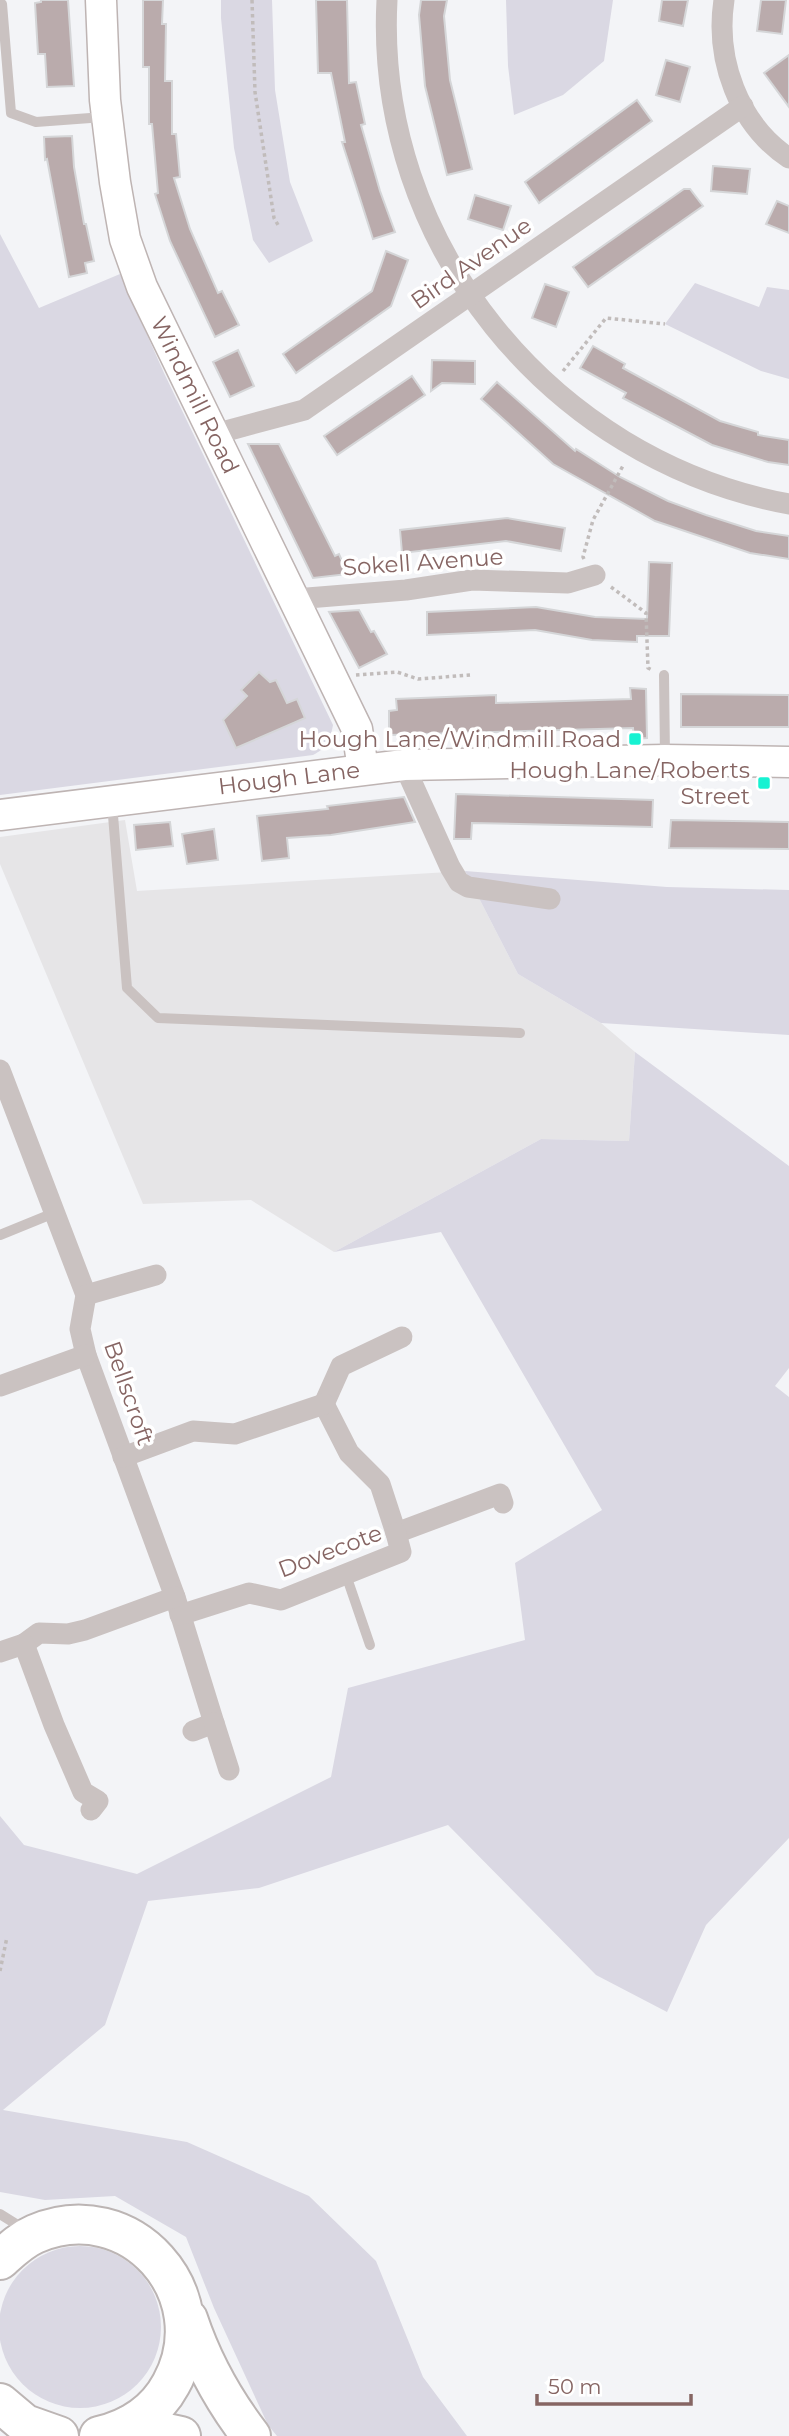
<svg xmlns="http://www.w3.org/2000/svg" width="789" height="2436" viewBox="0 0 789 2436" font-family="Montserrat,sans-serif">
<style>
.built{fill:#e6e5e7}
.green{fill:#dad8e3}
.building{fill:#baabac;stroke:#d5d6d8;stroke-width:2}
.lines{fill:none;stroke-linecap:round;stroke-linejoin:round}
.secondary-casing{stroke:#beb4b3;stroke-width:33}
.highway-casing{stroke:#bcb5b4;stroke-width:42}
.path{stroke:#c1bcbb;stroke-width:3.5;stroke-dasharray:3.5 3.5;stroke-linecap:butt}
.lane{stroke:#cac2c1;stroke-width:10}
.street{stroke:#cac2c1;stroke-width:21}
.secondary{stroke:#fff;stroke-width:30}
.highway{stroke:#fff;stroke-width:38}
.poi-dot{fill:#17f2d2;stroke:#fff;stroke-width:2.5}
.labels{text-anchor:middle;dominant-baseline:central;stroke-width:7;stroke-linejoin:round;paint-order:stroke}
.street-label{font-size:23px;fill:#866563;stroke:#fff}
.poi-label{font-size:23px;fill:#866563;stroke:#fff;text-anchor:end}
</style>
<rect width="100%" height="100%" fill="#f3f4f7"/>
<!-- built -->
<polygon class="built" points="125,820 137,891 465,871 518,974 601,1023 635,1052 629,1141 541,1139 334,1252 251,1200 143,1204 0,864 0,837"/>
<!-- green -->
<g class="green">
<polygon points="221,0 272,0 275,90 290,182 313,241 269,263 253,240 234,148 221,18"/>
<polygon points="506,0 613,0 604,61 563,95 514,115 508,66"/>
<path d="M0,234L39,308L120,274L164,373L333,725C330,741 327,748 313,755L0,795Z"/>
<polygon points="695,283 759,307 767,287 789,290 789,379 761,371 665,324"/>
<polygon points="465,871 667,887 789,890 789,1035 601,1023 518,974"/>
<polygon points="635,1052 789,1166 789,1368 775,1386 789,1397 789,1838 706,1925 667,2012 596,1975 448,1825 259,1888 148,1901 105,2025 3,2110 187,2142 309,2196 376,2261 423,2377 467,2436 277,2436 268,2425 214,2308 186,2237 115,2196 45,2200 0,2192 0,1816 24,1845 137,1874 331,1777 348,1688 525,1640 515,1563 602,1510 441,1232 334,1252 541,1139 629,1141"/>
<circle cx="80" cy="2327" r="81"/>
</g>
<!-- building -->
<g class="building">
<polygon points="41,0 68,0 74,86 47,87 45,54 38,54 35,3 41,2"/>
<polygon points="143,0 163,0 162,24 166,24 165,81 172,81 172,134 176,134 180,177 174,178 190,229 218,293 222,291 239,325 215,337 170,241 155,194 158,193 152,124 149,124 149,67 143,67"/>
<polygon points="316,0 347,0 349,83 356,82 365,124 361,125 380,191 395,232 373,239 342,142 345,142 331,73 318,73"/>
<polygon points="421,0 447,0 444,16 450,80 472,169 447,175 425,86 419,15"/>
<polygon points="662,0 688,0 683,26 659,21"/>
<polygon points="761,0 786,0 782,34 757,31"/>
<polygon points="789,55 789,107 764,73"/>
<polygon points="666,60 690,67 680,102 656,95"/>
<polygon points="637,100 652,121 539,203 525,182"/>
<polygon points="72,136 74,167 84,224 86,224 94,261 85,263 87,273 69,277 47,159 45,160 44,137"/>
<polygon points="713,166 750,169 747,194 711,191"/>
<polygon points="684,189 690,189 703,206 588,287 573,267"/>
<polygon points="475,195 511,206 503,230 468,219"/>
<polygon points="777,201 789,206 789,233 766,224"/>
<polygon points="386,251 408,260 391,306 296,373 283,354 372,291"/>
<polygon points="545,284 569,292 556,327 532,318"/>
<polygon points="593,346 625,364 623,368 720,421 758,432 758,435 789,440 789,465 768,462 712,445 623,398 626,393 580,368"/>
<polygon points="238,350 254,386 230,397 213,362"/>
<polygon points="432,360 475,361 475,384 442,383 431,391"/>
<polygon points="412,376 425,395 337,455 324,436"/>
<polygon points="497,382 575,451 576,449 620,477 668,501 706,515 756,531 789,536 789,559 750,553 655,521 553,464 481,399"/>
<polygon points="248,444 279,444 335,556 339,554 348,574 313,578"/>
<polygon points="507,518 565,528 561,551 506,541 402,553 400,530"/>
<polygon points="649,562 672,563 669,636 637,636 637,642 592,640 535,630 427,635 427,612 536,607 595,617 647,619"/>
<polygon points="359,610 371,632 374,631 387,654 359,668 329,612"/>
<polygon points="259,672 270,682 276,680 287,703 297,699 305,718 236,748 223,720 247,696 241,690"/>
<polygon points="630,688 646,689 647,738 634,739 633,728 389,735 389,711 397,710 396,699 496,695 496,703 631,699"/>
<polygon points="681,694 789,695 789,727 681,727"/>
<polygon points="456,794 653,800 652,827 472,823 471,839 454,839"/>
<polygon points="404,797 415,822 331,835 287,838 289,858 262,861 257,816 328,809 327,806"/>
<polygon points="671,820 789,822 789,849 669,848"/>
<polygon points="170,822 173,846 136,850 134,825"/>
<polygon points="214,829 218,860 187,864 182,834"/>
</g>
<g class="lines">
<!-- secondary casing -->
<g class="secondary-casing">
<g id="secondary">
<polyline points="101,0 105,100 115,182 125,239 142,287 357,729 363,769"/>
<polyline points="0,815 404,765 665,760 789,762"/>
</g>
</g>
<!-- highway casing -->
<g class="highway-casing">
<g id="highway">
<path d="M0,2260C11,2250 21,2240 35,2234C130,2193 220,2294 171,2384C156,2412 129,2429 99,2436"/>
<path d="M188,2319C202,2361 224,2401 251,2436"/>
<polyline points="0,2403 25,2424 59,2436"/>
<polyline points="130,2425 181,2436"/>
</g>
</g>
<!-- path -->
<g class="path">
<polyline points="252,0 255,92 274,218 278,225"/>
<polyline points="563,371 606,318 665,324"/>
<polyline points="584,559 583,557 593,520 624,464"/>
<polyline points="611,587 646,613 648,668 652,670"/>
<polyline points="356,675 397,672 418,679 470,675"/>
<polyline points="0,1971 7,1937"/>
</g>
<!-- lane -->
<g class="lane">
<polyline points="2,4 11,113 36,122 104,117"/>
<polyline points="664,675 665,757"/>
<polyline points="112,803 127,988 158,1018 520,1033"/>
<polyline points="0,1235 54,1213"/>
<polyline points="346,1575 370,1645"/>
<polyline points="0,2214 24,2229"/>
</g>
<!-- street -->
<g class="street">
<path d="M387,0C374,243 551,460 789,504"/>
<path d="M724,0C715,59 738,124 789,158"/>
<polyline points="215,434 304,410 743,106"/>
<polyline points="295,599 406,590 472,580 568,583 595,575"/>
<polyline points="404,765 450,867 459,882 468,887 550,899"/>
<polyline points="0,1070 86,1295 80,1329 86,1355 175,1597 214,1723 193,1731"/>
<polyline points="86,1295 156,1275"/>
<polyline points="0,1386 86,1355"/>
<polyline points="324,1404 349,1453 380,1484 396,1533 500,1494 503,1503"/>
<polyline points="324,1404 341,1366 402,1337"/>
<polyline points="123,1457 193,1431 235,1434 324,1404"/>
<polyline points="180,1615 249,1593 281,1600 401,1552 396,1533"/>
<polyline points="24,1644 39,1633 68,1634 85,1630 175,1597"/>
<polyline points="0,1652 24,1644 54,1725 83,1792 98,1801 91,1810"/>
<polyline points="214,1723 229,1770"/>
</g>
<!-- secondary -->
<use href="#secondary" class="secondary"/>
<!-- highway -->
<use href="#highway" class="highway"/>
</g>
<!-- markers -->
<g class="poi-dot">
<rect x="628" y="732" width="14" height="14" rx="3.5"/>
<rect x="757" y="776" width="14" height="14" rx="3.5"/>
</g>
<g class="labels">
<!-- street labels -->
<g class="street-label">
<text transform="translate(471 263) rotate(-35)">Bird Avenue</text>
<text transform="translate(195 395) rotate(64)">Windmill Road</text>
<text transform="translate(423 562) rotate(-4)">Sokell Avenue</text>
<text transform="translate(289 778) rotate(-7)">Hough Lane</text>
<text transform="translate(129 1393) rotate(71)">Bellscroft</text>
<text transform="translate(330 1551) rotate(-21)">Dovecote</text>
</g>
<!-- poi labels -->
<g class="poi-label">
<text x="621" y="739">Hough Lane/Windmill Road</text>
<text x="750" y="770">Hough Lane/Roberts<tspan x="750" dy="26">Street</tspan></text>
</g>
</g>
<!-- scale -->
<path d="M537 2394v10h154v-10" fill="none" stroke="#866563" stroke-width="3.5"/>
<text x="548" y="2394" font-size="21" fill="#866563" stroke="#ffffff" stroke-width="5" paint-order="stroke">50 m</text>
</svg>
